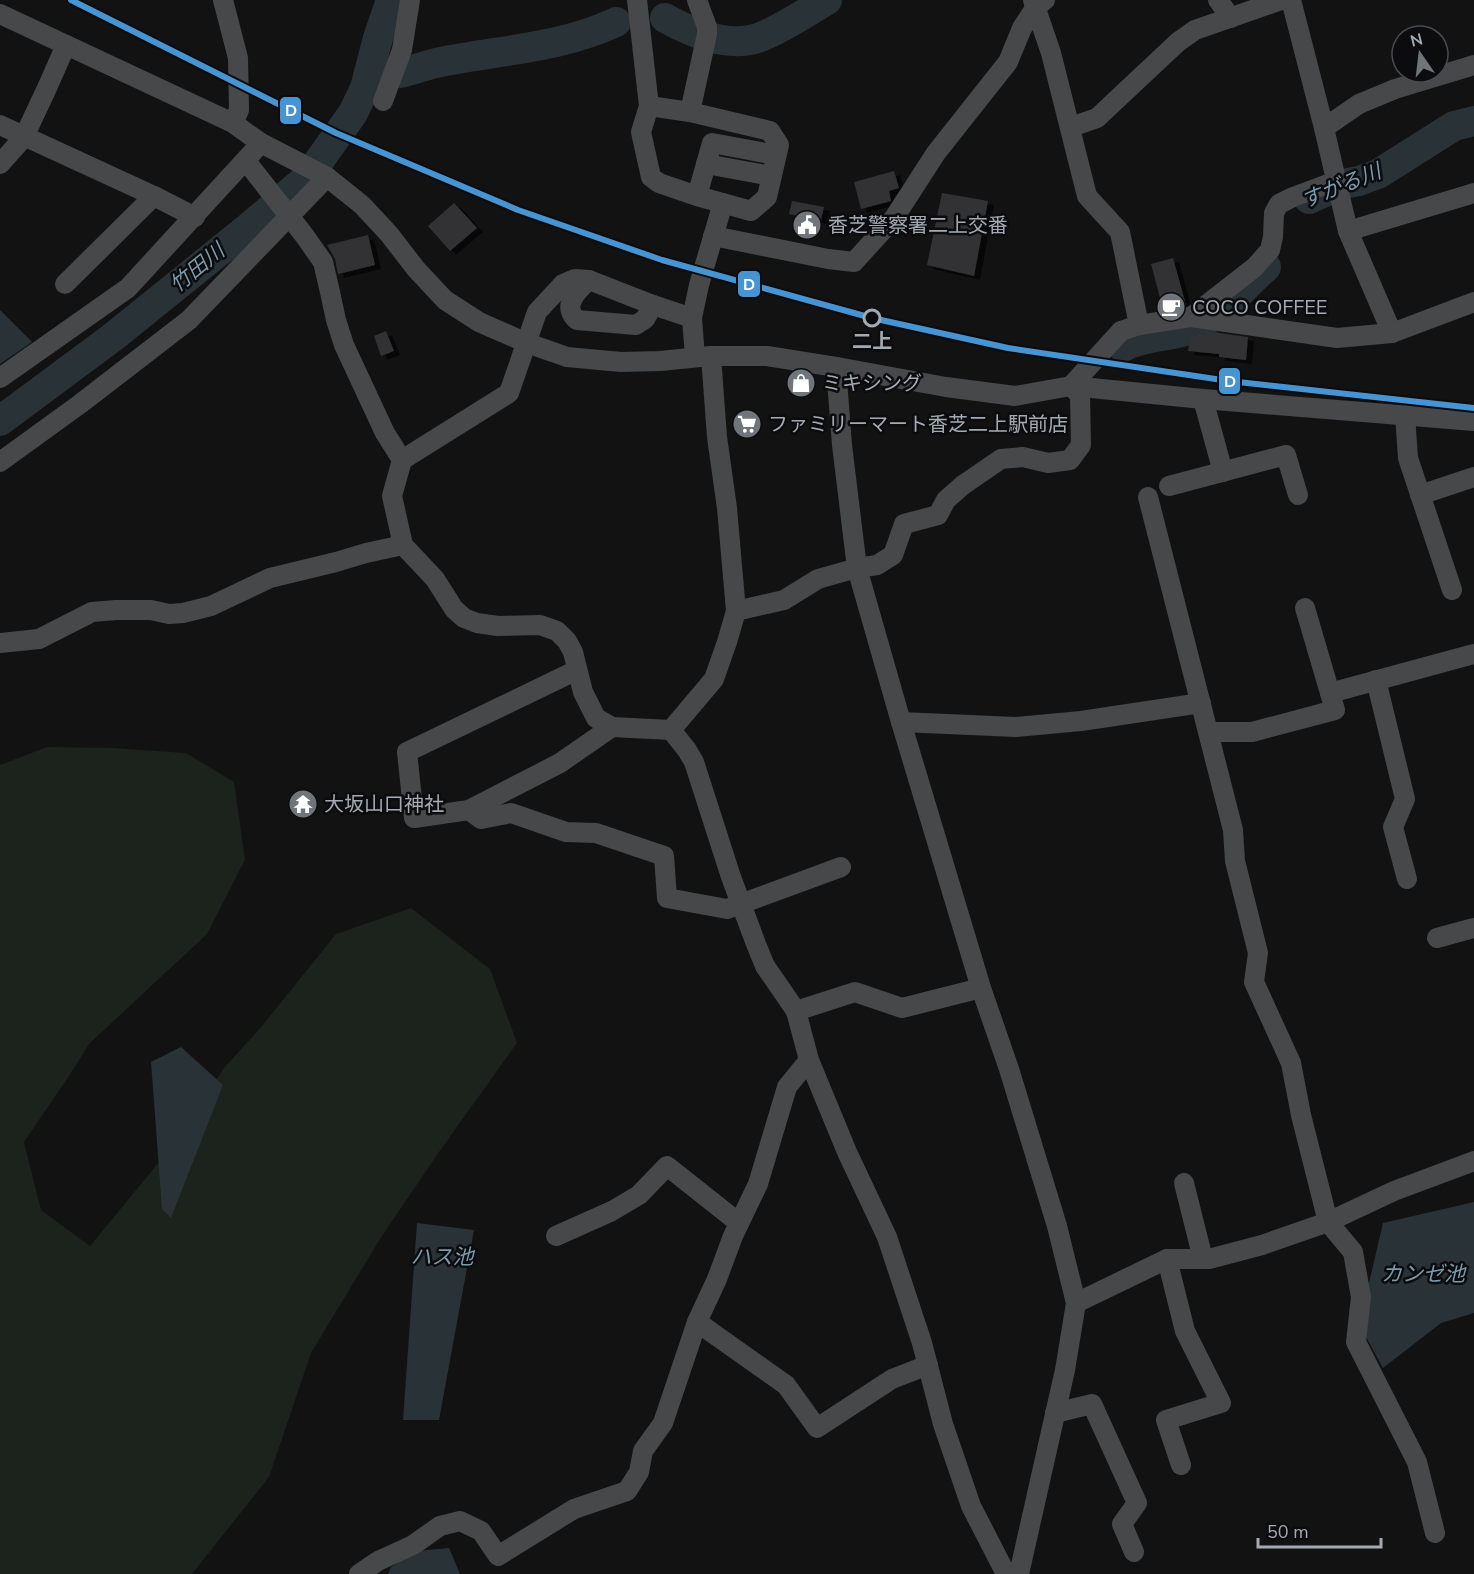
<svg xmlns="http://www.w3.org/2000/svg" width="1474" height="1574" viewBox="0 0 1474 1574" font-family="'Nunito Sans','Noto Sans JP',sans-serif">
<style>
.green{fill:#1c221c}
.water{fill:#293237}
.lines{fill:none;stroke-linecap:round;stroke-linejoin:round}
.river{stroke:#293237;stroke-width:30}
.building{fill:#323235;filter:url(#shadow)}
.minor{stroke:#46484a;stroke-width:20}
.rail-1-casing{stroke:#0c0c0e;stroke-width:10}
.rail-1{stroke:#4694d1;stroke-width:6}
.stop-dot{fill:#0c0c0e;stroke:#a3aab3;stroke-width:3}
.labels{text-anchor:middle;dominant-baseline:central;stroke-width:5;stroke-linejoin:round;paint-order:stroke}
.poi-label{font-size:20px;fill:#a3aab3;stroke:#0c0c0e;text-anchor:start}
.stop-label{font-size:20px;font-weight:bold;fill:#a3aab3;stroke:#0c0c0e}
.water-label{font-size:21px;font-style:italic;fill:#7a9bae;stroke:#0c0c0e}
.line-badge{stroke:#0c0c0e;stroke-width:2}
.badge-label{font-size:16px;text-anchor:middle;font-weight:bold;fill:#fff}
</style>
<defs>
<filter id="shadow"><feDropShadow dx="6" dy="4" stdDeviation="0" flood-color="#0009"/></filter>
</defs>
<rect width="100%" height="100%" fill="#121212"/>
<!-- green -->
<polygon class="green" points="47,747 112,748 186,753 234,782 245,860 207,934 89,1044 71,1073 24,1142 41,1210 90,1246 165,1155 224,1068 262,1026 336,934 411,908 490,969 517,1043 439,1152 380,1239 311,1353 269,1477 192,1574 0,1574 0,765"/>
<!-- water -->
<g class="water">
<polygon points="0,310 32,342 0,364"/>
<polygon points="181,1047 223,1085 171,1218 162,1209 151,1062"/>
<polygon points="1474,1202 1474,1313 1441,1323 1383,1368 1365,1335 1369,1283 1383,1223"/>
<polygon points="417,1223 474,1230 439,1420 403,1420"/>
<polygon points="449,1548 460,1574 388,1574 391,1567 416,1551"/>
</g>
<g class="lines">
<!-- river -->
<g class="river">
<path d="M665,18C692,33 727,48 758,38C782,29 805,13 827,0"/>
<path d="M401,73C413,70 424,66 436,63C497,50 559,49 616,22"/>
<polyline points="1309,199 1343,184 1359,181 1378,174 1454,126 1474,121"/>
<path d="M1123,347C1147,334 1176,338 1199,325C1220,314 1247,284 1266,267"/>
<polyline points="0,421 113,337 248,228 307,178 353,113 365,88 378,38 391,0"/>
</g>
</g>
<!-- building -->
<g class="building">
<polygon points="894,171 899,188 889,191 891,201 861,209 854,182"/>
<polygon points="942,193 988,201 974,276 927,265"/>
<polygon points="792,201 824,207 821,220 789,214"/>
<polygon points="454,203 477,228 450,251 428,226"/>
<polygon points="368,235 375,265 338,274 335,259 327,245"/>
<polygon points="1173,258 1186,305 1163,309 1151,264"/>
<polygon points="386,331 394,351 381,356 374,336"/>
<polygon points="1206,331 1248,337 1246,360 1219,357 1219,354 1188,351 1190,336 1197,337 1197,334 1206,335"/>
</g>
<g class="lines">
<!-- minor -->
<g class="minor">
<polyline points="223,0 238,58 239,110 233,123"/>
<polyline points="637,0 649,106 641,132 651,177 659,183 697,196 751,211 767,197 779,145 770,131 690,112 649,106"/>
<polyline points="1033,0 1051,53 1087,196 1120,232 1139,325"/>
<polyline points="1218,0 1231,18"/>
<polyline points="1291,0 1324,128 1348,231 1392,333"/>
<polyline points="0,14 233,123 261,143 327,177 362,205 389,234 416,269 445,300 479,322 527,343 567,357 621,362 660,361 711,356 767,356 836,367 946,387 1015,396 1071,386 1203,399 1474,421"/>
<polyline points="383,101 402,50 410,0"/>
<polyline points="690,112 707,34 707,27 697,0"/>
<polyline points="0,125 154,196 195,217"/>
<polyline points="1071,127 1097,118 1178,42 1195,30 1281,0"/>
<polyline points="1324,128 1359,104 1395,89 1474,65"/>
<polyline points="246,161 304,235 323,262 330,292 336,320 344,345 385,433 402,460"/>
<polyline points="0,164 24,137 47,88 66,45"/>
<polyline points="706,164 772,176"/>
<polyline points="697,196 712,143 776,155"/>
<polyline points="1348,231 1474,193"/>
<polyline points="713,236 828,259 854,262 894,218 936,153 1008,62 1022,28 1035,8 1045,0"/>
<path d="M589,280C577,291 561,306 577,320L636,325L645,319L653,305"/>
<polyline points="65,284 154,196"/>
<polyline points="1191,317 1255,267 1270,250 1273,237 1274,213 1279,204 1293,197 1336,181"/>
<polyline points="692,318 653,305 589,280 575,279 563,284 537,312 509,393 402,460 392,496 403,545 435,579 454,609 464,618 477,623 498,626 540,625 557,631 567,641 573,652 583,692 596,718 612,727 671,730 714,679 727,642 736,611 727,508 717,437 711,356"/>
<polyline points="695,357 692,318 699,285 723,203"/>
<polyline points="836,367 842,445 857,568 901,722 981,988 1009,1069 1057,1226 1076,1303 1065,1370 1019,1574"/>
<polyline points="0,378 128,288 261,143"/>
<polyline points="1071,386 1121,331 1139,325 1191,317 1337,338 1392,333 1474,302"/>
<polyline points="1203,399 1223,472"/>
<polyline points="1405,415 1408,458 1452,590"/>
<polyline points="0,462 80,404 189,320 327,177"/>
<polyline points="1169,486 1286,455 1298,495"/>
<polyline points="1420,495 1474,477"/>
<polyline points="1148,497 1233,830 1235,861 1258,953 1254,982 1291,1063 1301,1115 1328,1222 1353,1252 1361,1297 1356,1342 1417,1462 1435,1533"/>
<polyline points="1305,608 1330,693"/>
<polyline points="736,611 784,600 818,579 857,568 877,565 893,555 904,524 938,515 946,500 963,485 1001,459 1023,457 1048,463 1070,460 1081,445 1080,395 1071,386"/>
<polyline points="0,643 39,639 92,612 116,610 151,610 169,614 183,613 211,606 270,578 336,562 366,553 403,545"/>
<polyline points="577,670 407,752 414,818 469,810 560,763 612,727"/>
<polyline points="1376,680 1405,799 1393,827 1407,879"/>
<polyline points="901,722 1016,727 1081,721 1201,703"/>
<polyline points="671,730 687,750 694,762 731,877 756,944 765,966 796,1011 855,992 902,1008 981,988"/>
<polyline points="1209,732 1252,732 1335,710 1330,693 1474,654"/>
<polyline points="469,810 481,819 511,813 566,832 596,833 664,856 667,898 727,909 841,867"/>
<polyline points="1437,938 1474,928"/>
<polyline points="796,1011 809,1060 847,1152 887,1237 922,1343 943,1424 971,1506 1006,1574"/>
<polyline points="809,1060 787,1087 758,1184 733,1236 717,1279 697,1322 786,1385 817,1428 892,1379 928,1365"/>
<polyline points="1184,1183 1203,1259"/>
<polyline points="556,1236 612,1211 639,1195 667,1166 739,1223"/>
<polyline points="1167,1259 1185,1331 1221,1403 1166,1420 1181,1465"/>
<polyline points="1076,1303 1167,1259 1209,1259 1262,1245 1328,1222 1394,1191 1474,1161"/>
<polyline points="1055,1413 1092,1404 1137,1503 1122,1524 1134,1552"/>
<polyline points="359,1574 378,1561 413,1545 440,1526 460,1521 481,1531 498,1556 574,1509 627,1491 639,1472 643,1451 663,1423 697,1322"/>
</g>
<!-- rail-1 casing -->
<g class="rail-1-casing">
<polyline id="rail-1" points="71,0 336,133 518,210 662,260 872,318 1008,348 1229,381 1474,408"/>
</g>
<!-- rail-1 -->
<use href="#rail-1" class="rail-1"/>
</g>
<!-- icons -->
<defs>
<g id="civic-disc" transform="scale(1.5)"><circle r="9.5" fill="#70757b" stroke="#0c0c0e"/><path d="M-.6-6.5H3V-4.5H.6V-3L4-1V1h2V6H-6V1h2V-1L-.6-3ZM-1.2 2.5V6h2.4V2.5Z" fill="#fff"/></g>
<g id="cafe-disc" transform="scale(1.5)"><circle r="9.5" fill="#70757b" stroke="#0c0c0e"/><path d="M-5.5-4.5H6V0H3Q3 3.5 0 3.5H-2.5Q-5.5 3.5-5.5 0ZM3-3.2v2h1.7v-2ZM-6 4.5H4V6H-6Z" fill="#fff"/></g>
<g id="shop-disc" transform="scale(1.5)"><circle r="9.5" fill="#70757b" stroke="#0c0c0e"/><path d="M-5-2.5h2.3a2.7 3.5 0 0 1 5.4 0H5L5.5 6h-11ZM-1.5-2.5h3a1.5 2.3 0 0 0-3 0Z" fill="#fff"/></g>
<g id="supermarket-disc" transform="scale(1.5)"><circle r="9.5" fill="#70757b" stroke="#0c0c0e"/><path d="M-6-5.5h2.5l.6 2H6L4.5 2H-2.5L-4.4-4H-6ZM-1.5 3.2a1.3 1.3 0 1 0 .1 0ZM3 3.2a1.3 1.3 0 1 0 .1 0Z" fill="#fff"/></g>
<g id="temple-disc" transform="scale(1.5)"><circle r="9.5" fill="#70757b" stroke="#0c0c0e"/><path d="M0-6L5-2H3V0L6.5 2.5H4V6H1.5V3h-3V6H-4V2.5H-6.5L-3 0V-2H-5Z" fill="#fff"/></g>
</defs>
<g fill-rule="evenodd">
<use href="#civic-disc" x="807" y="225"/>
<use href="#cafe-disc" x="1171" y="307"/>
<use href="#shop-disc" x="801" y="383"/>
<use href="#supermarket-disc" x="747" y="424"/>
<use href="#temple-disc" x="303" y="804"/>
</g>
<!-- markers -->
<circle class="stop-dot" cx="872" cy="318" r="8"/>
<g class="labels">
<!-- poi labels -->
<g class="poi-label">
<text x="828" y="225">香芝警察署二上交番</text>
<text x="1192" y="307">COCO COFFEE</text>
<text x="822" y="383">ミキシング</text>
<text x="768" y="424">ファミリーマート香芝二上駅前店</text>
<text x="324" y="804">大坂山口神社</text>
</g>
<!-- stop labels -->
<g class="stop-label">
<text x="872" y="341">二上</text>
</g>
<!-- water labels -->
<g class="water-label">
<text transform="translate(1341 186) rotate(-22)">すがる川</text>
<text transform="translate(197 268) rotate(-39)">竹田川</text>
<text x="442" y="1257">ハス池</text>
<text x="1423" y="1274">カンゼ池</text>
</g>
</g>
<g class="line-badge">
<rect x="279" y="96" width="23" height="29" rx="6" fill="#4694d1"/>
<rect x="737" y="270" width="24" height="28" rx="6" fill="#4694d1"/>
<rect x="1218" y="367" width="23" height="28" rx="6" fill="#4694d1"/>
</g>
<g class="badge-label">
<text x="291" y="116">D</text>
<text x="749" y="290">D</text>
<text x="1230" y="387">D</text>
</g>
<!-- north arrow -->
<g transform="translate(1420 54) rotate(346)"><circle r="28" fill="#0c0c0e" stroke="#484b50" stroke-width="1.5"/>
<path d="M0-4.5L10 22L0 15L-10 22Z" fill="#70757b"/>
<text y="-9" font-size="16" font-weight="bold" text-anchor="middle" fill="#a3aab3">N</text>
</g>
<!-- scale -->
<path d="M1258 1538v9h123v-9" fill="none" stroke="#a3aab3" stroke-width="3"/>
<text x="1267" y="1538" font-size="18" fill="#a3aab3" stroke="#0c0c0e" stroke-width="4.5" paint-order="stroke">50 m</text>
</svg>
